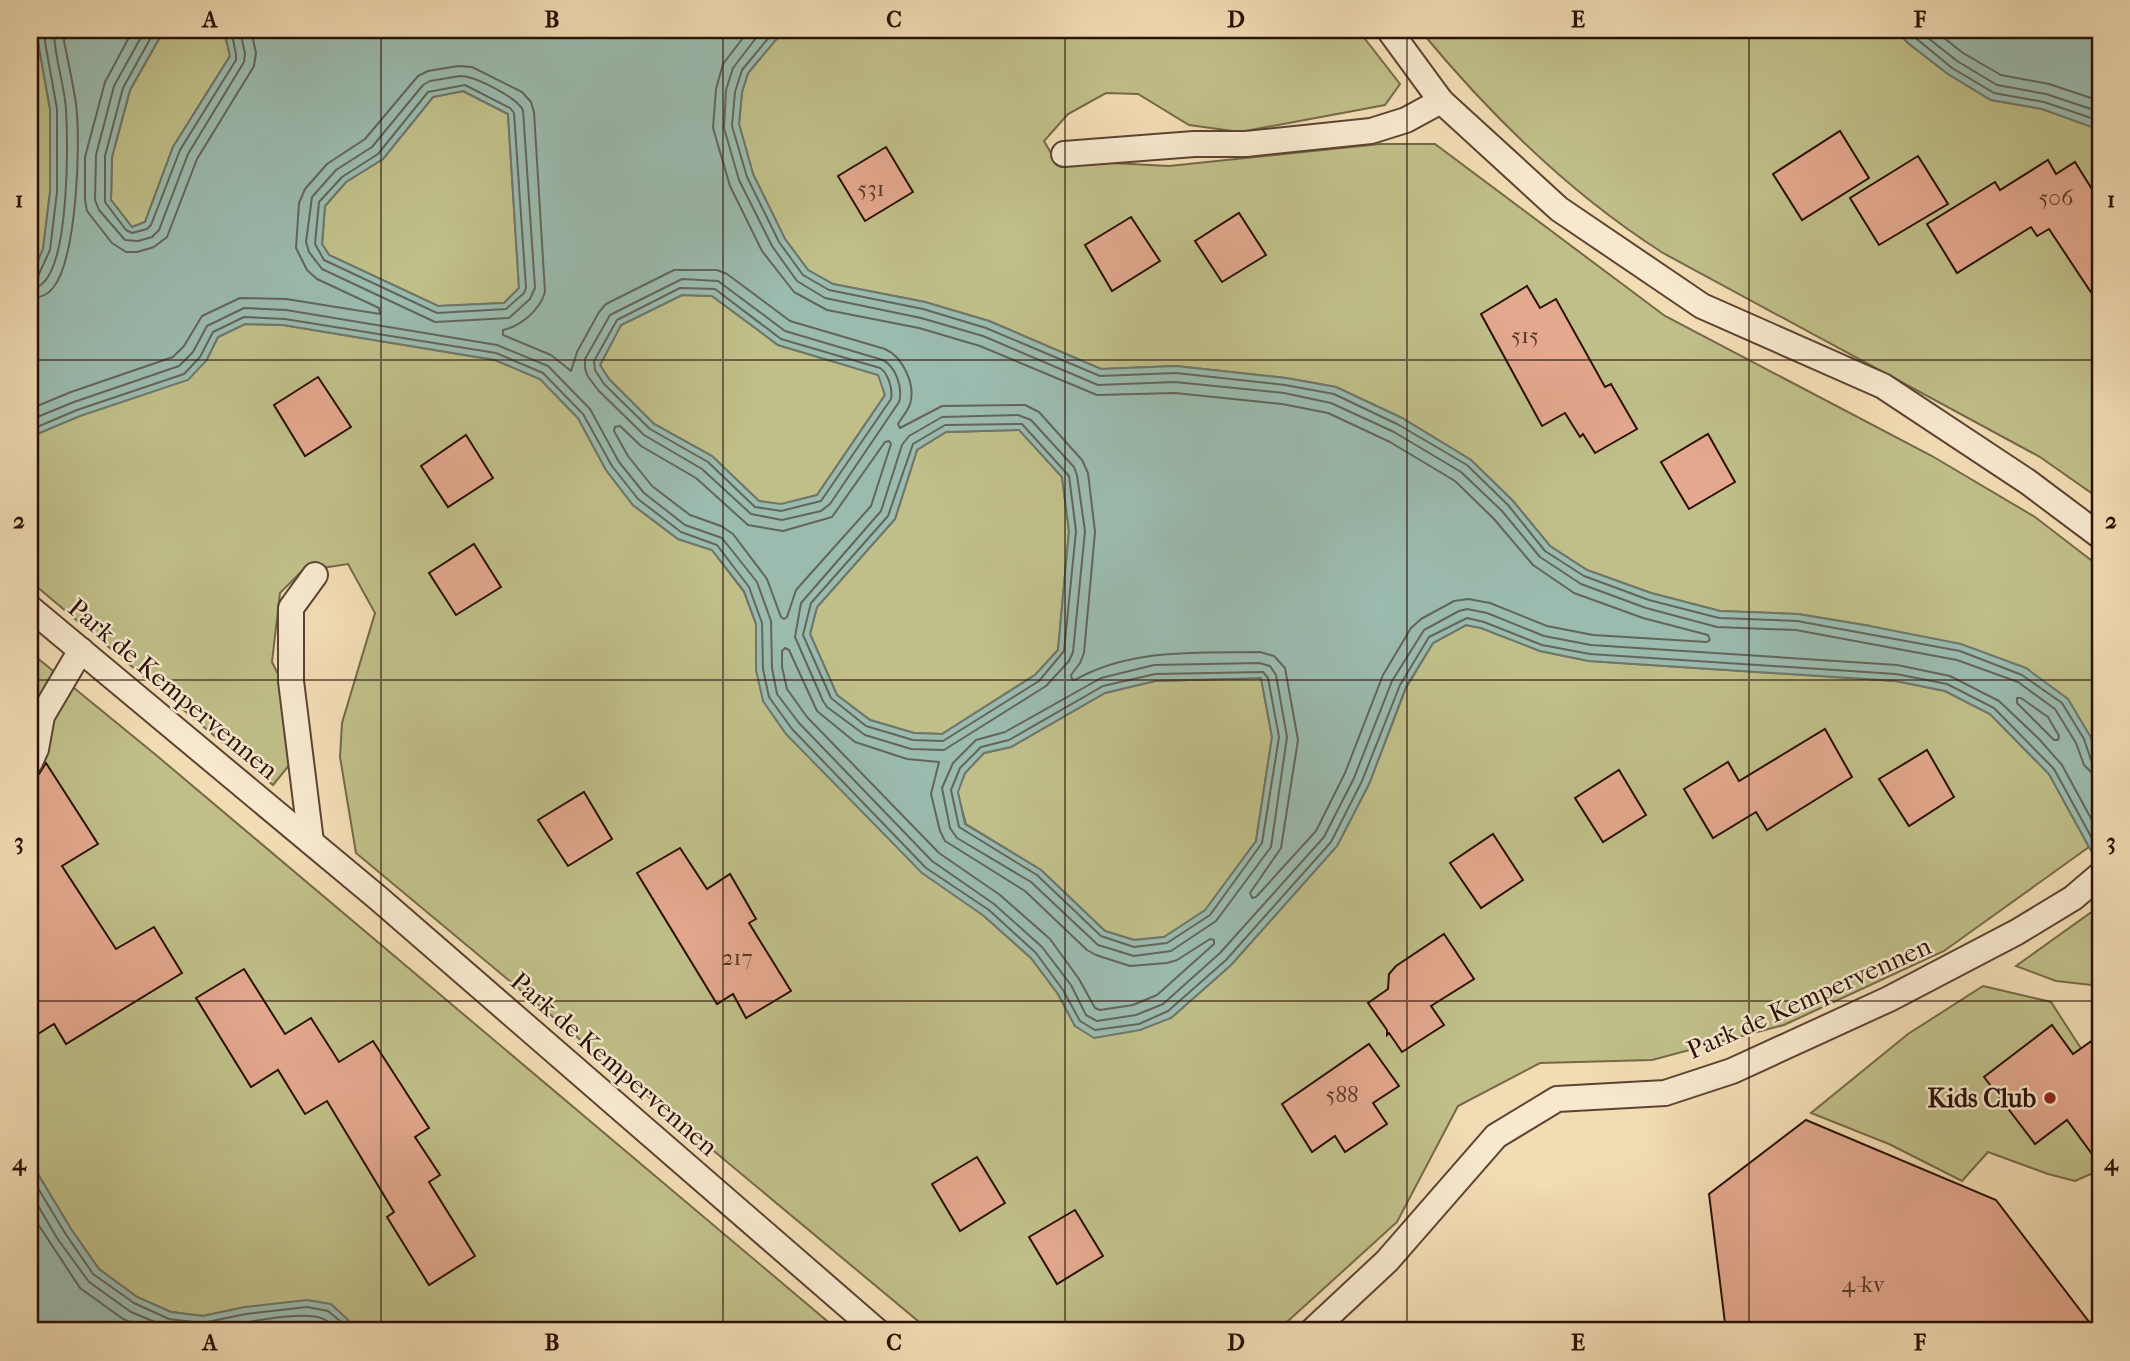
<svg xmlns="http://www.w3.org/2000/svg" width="2130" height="1361" viewBox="0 0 2130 1361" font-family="'IM FELL French Canon',serif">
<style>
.green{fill:#c0bf89;stroke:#756848;stroke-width:2}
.water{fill:#9bbbaf;stroke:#6e776b;stroke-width:2;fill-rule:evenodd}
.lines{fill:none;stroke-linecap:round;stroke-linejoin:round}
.shore{stroke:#62665a;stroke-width:2}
.building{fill:#e3a88e;stroke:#2a1006;stroke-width:2}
.service-casing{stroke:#5c4332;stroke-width:28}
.service{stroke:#f7e8ce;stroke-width:24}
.grid{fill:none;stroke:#2a1006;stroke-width:2;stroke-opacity:0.55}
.poi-dot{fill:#8f2418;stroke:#f7e8ce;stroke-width:2.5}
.labels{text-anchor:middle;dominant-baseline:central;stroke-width:5;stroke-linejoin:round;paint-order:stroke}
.number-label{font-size:23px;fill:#583628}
.street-label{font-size:26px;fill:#2a1006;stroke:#f7e8ce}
.poi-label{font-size:26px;font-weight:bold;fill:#2a1006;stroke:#f7e8ce;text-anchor:end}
.neatline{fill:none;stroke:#2a1006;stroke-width:2.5}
.grid-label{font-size:23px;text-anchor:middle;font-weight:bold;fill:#2a1006}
</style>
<rect width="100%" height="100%" fill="#f2dcb4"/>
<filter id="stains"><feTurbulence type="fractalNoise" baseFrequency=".00286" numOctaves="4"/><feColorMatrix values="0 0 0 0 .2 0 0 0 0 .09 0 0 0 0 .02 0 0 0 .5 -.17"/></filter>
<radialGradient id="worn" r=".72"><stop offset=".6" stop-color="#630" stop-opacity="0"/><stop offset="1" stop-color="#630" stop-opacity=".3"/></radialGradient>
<!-- green -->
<g class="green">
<polygon points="30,30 39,30 38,42 50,109 50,192 43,249 30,279"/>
<polygon points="164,30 224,30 230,56 173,147 145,222 132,227 111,200 112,157 130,90"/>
<polygon points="784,30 1358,30 1400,84 1385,105 1240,132 1189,125 1138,94 1106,93 1068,114 1044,141 1055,160 1169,166 1380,144 1435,144 1665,316 1932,456 2035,517 2100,567 2100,766 2090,736 1870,626 1798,614 1720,611 1651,593 1587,570 1550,546 1513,501 1471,460 1402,418 1336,387 1286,378 1176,366 1101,369 989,321 925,302 833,284 808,270 785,239 753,174 739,124 742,92 748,73"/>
<path d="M1420,30H1896L1908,43L1948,74L1991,100L2042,109L2097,127L2100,130V499L2040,457L1663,253C1570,194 1490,115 1420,30Z"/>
<polygon points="463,91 508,114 519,288 504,303 438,306 329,255 322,244 325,206 346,182 383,159 433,97"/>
<polygon points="682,295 712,296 778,345 879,375 885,395 817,495 781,505 759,501 712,456 654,424 609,379 600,365 621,325"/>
<polygon points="245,324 283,325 495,360 540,379 578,418 606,470 633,505 678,539 712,550 744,592 756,624 756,670 984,916 1031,958 1058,994 1075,1026 1171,1018 1231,965 1337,846 1369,784 1406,688 1433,643 1466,625 1481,628 1540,651 1589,661 1896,681 1945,691 1990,714 2049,774 2089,847 1944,951 1784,1025 1652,1060 1540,1063 1458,1106 1397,1222 1277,1331 930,1331 356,853 340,757 342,723 375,613 348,564 302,571 280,593 272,662 305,729 299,753 273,785 30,581 30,437 206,361 218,337"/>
<polygon points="1020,430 1062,477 1069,531 1058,650 1035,675 942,734 914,733 870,720 837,695 810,634 817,607 895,519 917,450 946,432"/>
<polygon points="30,652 156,755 839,1331 360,1331 356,1325 245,1307 203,1316 171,1312 137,1297 99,1269 71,1229 30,1161"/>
<polygon points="1261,678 1272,737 1256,841 1205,911 1164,937 1134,940 1105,931 1041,870 966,824 957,792 965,773 984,753 1011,747 1105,693 1155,681"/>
<polygon points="2100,906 2100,986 2056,981 2016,966"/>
<polygon points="1983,986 2051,1002 2093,1067 2100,1063 2100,1170 2075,1181 2048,1174 1988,1152 1962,1181 1889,1144 1811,1113 1908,1034"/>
</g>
<!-- water -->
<g class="water">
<path d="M39,30H164L130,90L112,157L111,200L132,227L145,222L173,147L230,56L224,30H784L748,73L742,92L739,124L753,174L785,239L808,270L833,284L925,302L989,321L1101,369L1176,366L1286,378L1336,387L1402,418L1471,460L1513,501L1550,546L1587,570L1651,593L1720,611L1798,614L1870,626L1961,644L2026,668L2068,699L2090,736L2100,766V867L2049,774L1990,714L1945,691L1896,681L1589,661L1540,651L1481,628L1466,625L1433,643L1406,687L1369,784L1337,846L1231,965L1171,1018L1140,1030L1094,1038L1075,1026L1058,994L1031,958L984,916L922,873L786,734L763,701L756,670V624L744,591L712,550L678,539L633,505L606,470L578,418L540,379L495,360L283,325L245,324L218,337L206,361L188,380L80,416L30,437V279L43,249L50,192V109L38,42ZM463,91L508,114L519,288L504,303L438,306L329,255L322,244L325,206L346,182L383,159L433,97ZM682,295L712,296L778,345L878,375L885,395L817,495L781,504L759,501L712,456L654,424L609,379L600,365L621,325ZM1019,430L1062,477L1069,531L1058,650L1035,675L942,734L914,733L870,720L837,695L810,634L817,607L895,519L917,450L946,432ZM1261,678L1272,737L1256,841L1205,910L1164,937L1134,940L1105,931L1041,870L965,824L958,792L965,773L984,753L1011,747L1105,693L1155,681Z"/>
<polygon points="1896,30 2100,30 2100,130 2042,109 1991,100 1948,74 1908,43"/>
<polygon points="30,1161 71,1229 99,1269 137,1297 171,1312 203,1316 245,1307 307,1300 331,1304 360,1331 42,1331 30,1308"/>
</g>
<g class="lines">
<!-- shore -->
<g class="shore">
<polyline points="133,30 105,82 85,157 85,200 87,211 112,243 126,252 137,252 154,247 167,237 197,159 254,66 256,53 251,30"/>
<polyline points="145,30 114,86 96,155 95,200 99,210 125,240 138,241 152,237 159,230 188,154 244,62 245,54 240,30"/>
<polyline points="155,30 123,88 105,156 105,202 126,230 132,233 147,229 151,225 180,150 236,60 236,54 231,30"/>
<polyline points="762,30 733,68 726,90 724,128 739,180 772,246 797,281 825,298 921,318 983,336 1098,385 1175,382 1284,393 1331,403 1394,432 1461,472 1502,511 1540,557 1581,584 1646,608 1717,627 1796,630 1957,660 2018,682 2055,709 2076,743 2084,765 2091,772 2100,773"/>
<polyline points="775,30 742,70 735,92 732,126 747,177 779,242 803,275 829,290 923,309 986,328 1100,376 1176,373 1285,385 1334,394 1399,425 1467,465 1508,505 1545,551 1584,576 1649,600 1719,618 1797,621 1960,651 2022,675 2062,703 2084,739 2091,760 2100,764"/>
<polyline points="1906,30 1952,68 1994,93 2044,102 2100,121"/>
<polyline points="1918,30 1957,61 1997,85 2046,94 2100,112"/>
<polyline points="1934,30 1963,53 2001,75 2049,84 2100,101"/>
<path d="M460,76C475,76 516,97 523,110L535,288L530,299L509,318L435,322L322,269L309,252L306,242L312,197L336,170L372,147L423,85L430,81Z"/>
<polygon points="465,85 510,108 514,113 526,288 524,293 506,309 437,313 324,260 315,244 319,202 342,177 378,154 428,92"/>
<polyline points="30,279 38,276 50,250 57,192 57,109 45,42 45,30"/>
<path d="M682,279L718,281L785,331L883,360C896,367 903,388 899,402L830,504L821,511L782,520L751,514L702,469L644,435L598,390L587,375L585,368V359L610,315Z"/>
<path d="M30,288C35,288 40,287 44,282C69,256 68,146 66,109C64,82 54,57 54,30"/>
<path d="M680,288L715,289L781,339L880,368C888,373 893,389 891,399L821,501L781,511L755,507L708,462L650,429L604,384L595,370L594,361L617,320Z"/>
<path d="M30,298C39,298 47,296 53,288C77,258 81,142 76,104C73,83 68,62 64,41L65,30"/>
<path d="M30,409L71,392L173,357L184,346L202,316L240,298L286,299L380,314L379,308L317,279L307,270L296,248L299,203L305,189L327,164L365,139L418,76L428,71L458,66L472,67L522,92L531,102L534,112L545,292C540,310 521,326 503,330V335L551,355L571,371L577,352L599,312L606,304L674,270H717L727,274L790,321L885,349C903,357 916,385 910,404C908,411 902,417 898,424L900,428L942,406L1025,405L1039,412L1082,460L1088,473L1095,532L1084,653L1080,663L1071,675L1072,679L1075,680C1131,648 1198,653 1260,652L1274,656L1285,668L1298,740L1281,848L1250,893L1252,898L1256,897L1316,831L1345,773L1383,675L1411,628L1421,619L1454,601L1468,599L1490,603L1547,626L1593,635L1707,642L1710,640L1708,635L1643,618L1574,593L1533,565L1494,519L1455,481L1390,442L1328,413L1282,404L1175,393L1097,395L980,346L919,328L827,310L794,292L762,251L730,186L713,128L716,89L723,64L749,30"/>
<polygon points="1018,415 1031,420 1074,467 1077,475 1085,531 1073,652 1069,661 1046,686 944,750 911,749 865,735 827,707 823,701 795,637 801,603 881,511 902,445 909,436 942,417"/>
<polyline points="30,420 74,402 179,366 193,352 207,326 244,308 286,310 497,345 548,366 590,409 619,462 644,493 685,525 722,538 757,582 771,621 772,668 777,694 799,723 932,861 994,904 1042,947 1071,985 1086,1015 1097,1021 1136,1015 1163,1004 1220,953 1324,837 1354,778 1392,681 1424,630 1459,611 1467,609 1487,613 1544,636 1591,645 1897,665 1950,676 1999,701 2039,739 2062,765 2100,835"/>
<polygon points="1022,424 1069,476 1076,531 1064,651 1039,681 943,741 913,740 866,726 831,698 803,635 811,603 888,516 913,444 945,425"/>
<polygon points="615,427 620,426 641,446 696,478 748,525 783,531 832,517 885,442 889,441 891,444 871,506 796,590 787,617 784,619 781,617 767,579 733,534 721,526 690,515 652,486 628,456 614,431"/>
<polyline points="30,430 77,410 184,374 200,357 213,332 244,317 285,319 496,353 543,373 583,414 612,466 638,499 681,532 717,545 749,587 762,623 763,669 769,697 792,729 926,868 989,910 1036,953 1063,990 1080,1021 1095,1030 1139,1024 1168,1011 1226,960 1331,842 1362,781 1400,685 1429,637 1467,618 1484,622 1542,645 1590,654 1896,674 1947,684 1994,708 2054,769 2100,853"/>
<polygon points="785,648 789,650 817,711 855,742 907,759 939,762 931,794 940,831 945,841 1025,891 1087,950 1096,955 1130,966 1167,963 1177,960 1210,939 1214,940 1214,944 1157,995 1133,1005 1100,1010 1095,1008 1079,979 1050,939 1000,895 939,853 807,717 787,689 782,667 782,651"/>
<polygon points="1259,663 1270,666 1276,675 1287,737 1271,847 1216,921 1171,951 1134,956 1098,945 1031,882 957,838 950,828 942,788 953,763 976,740 1005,732 1101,678 1154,665"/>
<polygon points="1263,672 1268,678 1279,737 1262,843 1210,915 1167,943 1134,947 1101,936 1037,875 959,827 951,790 960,768 981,747 1009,740 1103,686 1155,674"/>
<polygon points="2017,698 2021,698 2048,717 2059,736 2058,740 2054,740 2017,703"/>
<polyline points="30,1175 65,1233 93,1274 134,1303 169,1319 202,1323 246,1314 307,1307 328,1311 352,1331"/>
<polyline points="30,1192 57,1238 89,1282 131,1312 167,1327 198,1331"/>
<polyline points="30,1212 80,1288 123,1319 150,1331"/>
<path d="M207,1331C234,1325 296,1310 321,1318C328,1320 334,1327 339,1331"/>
</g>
</g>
<!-- building -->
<g class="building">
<polygon points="1840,131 1869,178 1802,220 1773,174"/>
<polygon points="886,147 913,192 865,221 838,176"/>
<polygon points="1918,156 1948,204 1879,245 1850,198"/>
<polygon points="2048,160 2056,174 2075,162 2100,202 2100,306 2049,229 2037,236 2031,227 1957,273 1927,224 1995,182 2000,190"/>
<polygon points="1239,213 1266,255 1222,282 1195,241"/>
<polygon points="1131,217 1160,261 1112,291 1085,245"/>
<polygon points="1527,286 1540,308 1556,299 1605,387 1611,384 1637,429 1595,453 1583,434 1580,437 1565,413 1542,426 1481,314"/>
<polygon points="318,377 351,427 305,456 274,405"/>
<polygon points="1708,434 1735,482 1689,509 1661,462"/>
<polygon points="466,435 493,478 448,507 421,466"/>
<polygon points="474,544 501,587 456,615 429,573"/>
<polygon points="1825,729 1852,777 1767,830 1756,812 1713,838 1684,789 1728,762 1739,781"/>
<polygon points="1927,750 1954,797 1909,826 1879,779"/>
<polygon points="46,763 98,844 62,866 116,949 154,927 182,973 66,1044 54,1024 30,1039 30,777 39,774"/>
<polygon points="1619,770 1646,815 1603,842 1575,798"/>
<polygon points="584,792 612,839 568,866 538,820"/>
<polygon points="1493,834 1523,880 1481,908 1450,863"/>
<polygon points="680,848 707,889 730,874 756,919 749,923 791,991 746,1018 733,994 717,1004 637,873"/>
<polygon points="1444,934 1474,979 1431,1006 1444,1025 1402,1052 1389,1033 1387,1035 1387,1030 1368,1003 1388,989 1389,974 1396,966"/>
<polygon points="244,969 285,1034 311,1018 339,1062 373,1041 429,1128 415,1137 440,1175 429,1182 475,1256 429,1285 387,1217 394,1212 327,1101 305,1114 278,1070 251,1087 196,998"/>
<polygon points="2052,1025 2073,1054 2100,1035 2100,1165 2067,1120 2035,1144 1984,1077"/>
<polygon points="1369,1044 1399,1086 1373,1103 1387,1124 1345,1152 1335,1136 1312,1152 1282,1104"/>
<polygon points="1806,1120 1996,1200 2096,1331 1726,1331 1709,1194"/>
<polygon points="977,1157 1005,1203 960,1231 932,1184"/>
<polygon points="1075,1210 1103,1256 1057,1284 1029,1237"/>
</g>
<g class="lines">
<!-- service casing -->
<g class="service-casing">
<g id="service">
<polyline points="1389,30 1441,101 1559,209 1702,306 1883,386 2028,482 2100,536"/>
<polyline points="1064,154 1194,144 1246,144 1371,131 1406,120 1441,101"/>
<polyline points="30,608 378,898 877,1331"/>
<polyline points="30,762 36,749 42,716 81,650"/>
<polyline points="311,842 291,681 291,608 315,575"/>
<polyline points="1312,1331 1387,1261 1496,1136 1557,1099 1665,1093 1732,1071 1889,999 2017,932 2073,898 2100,875"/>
</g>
</g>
<!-- service -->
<use href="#service" class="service"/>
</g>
<!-- grid -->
<path class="grid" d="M381,30V1331M723,30V1331M1065,30V1331M1407,30V1331M1749,30V1331M30,360H2100M30,680H2100M30,1001H2100"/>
<!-- markers -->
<circle class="poi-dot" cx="2050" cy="1098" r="7"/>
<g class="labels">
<!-- number labels -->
<g class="number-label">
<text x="871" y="188">531</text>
<text x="2056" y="197">506</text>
<text x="1525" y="335">515</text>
<text x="737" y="957">217</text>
<text x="1342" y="1094">588</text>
<text x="1863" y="1284">4-kv</text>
</g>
<!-- street labels -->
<g class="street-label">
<text transform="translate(173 689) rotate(40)">Park de Kempervennen</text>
<text transform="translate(1809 998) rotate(-24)">Park de Kempervennen</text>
<text transform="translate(614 1064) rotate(41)">Park de Kempervennen</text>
</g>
<!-- poi labels -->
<g class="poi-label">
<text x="2036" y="1098">Kids Club</text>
</g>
</g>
<!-- margin -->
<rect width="2130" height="1361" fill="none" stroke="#f2dcb4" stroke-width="77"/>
<rect x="38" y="38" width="2054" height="1284" class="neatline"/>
<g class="grid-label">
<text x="210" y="27">A</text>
<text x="552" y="27">B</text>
<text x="894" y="27">C</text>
<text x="1236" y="27">D</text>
<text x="1578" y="27">E</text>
<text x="1920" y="27">F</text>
<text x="19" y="207">1</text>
<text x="2111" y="207">1</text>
<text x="19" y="528">2</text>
<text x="2111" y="528">2</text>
<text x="19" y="849">3</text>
<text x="2111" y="849">3</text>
<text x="19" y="1170">4</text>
<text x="2111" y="1170">4</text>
<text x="210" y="1350">A</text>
<text x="552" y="1350">B</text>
<text x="894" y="1350">C</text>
<text x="1236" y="1350">D</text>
<text x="1578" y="1350">E</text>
<text x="1920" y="1350">F</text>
</g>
<rect width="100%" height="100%" filter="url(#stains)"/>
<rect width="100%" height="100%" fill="url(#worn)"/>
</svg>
